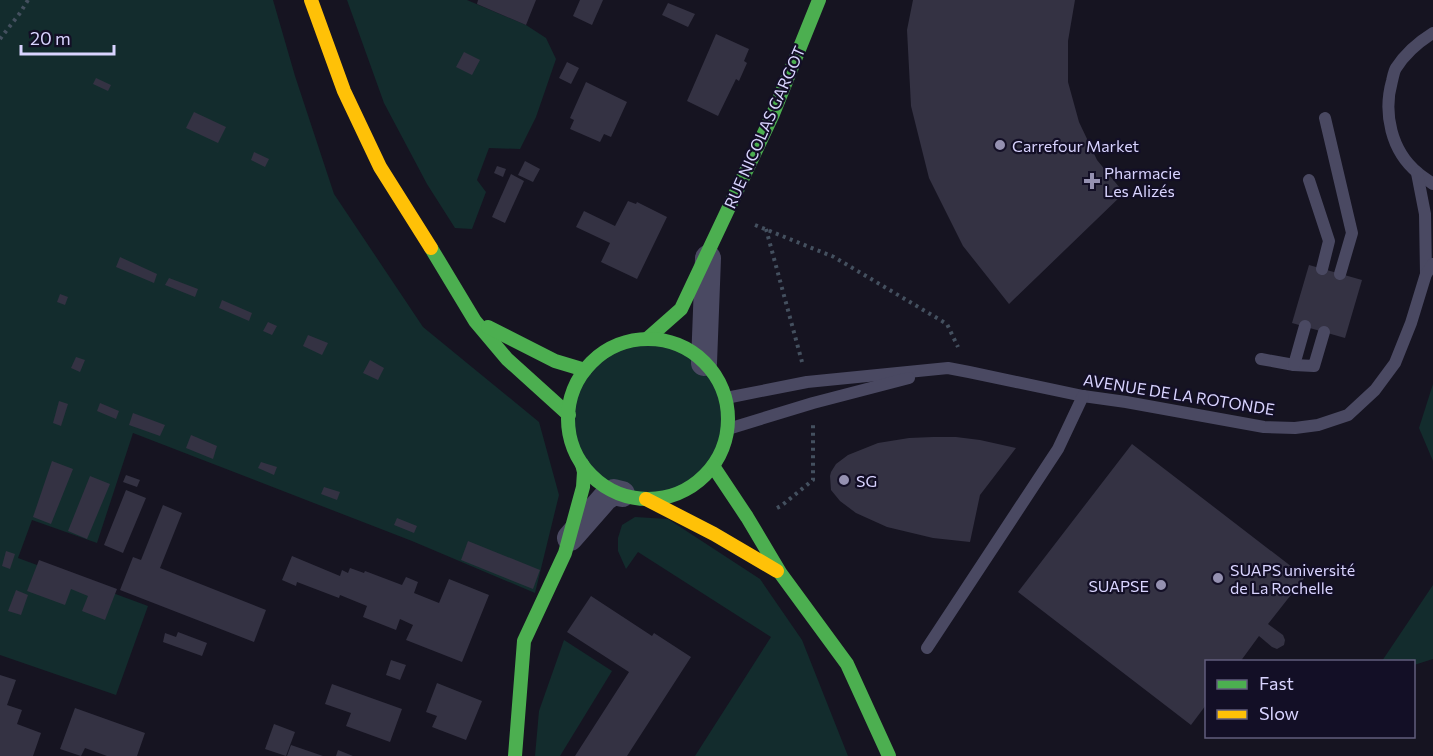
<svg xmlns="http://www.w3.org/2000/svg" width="1433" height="756" viewBox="0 0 1433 756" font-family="Commissioner,sans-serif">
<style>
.green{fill:#132c2d}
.building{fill:#343243}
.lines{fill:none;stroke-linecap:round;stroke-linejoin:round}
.path{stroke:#44505f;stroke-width:4;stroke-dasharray:3 4.5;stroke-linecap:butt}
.lane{stroke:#4a4962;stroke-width:12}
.street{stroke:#4a4962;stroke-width:26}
.fast{stroke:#4caf50;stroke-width:14}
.slow{stroke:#ffc107;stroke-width:14}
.poi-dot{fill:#9591b1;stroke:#130f26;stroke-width:2}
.labels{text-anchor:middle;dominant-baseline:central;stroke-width:4.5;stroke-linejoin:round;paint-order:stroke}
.street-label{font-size:16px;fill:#d9d4ff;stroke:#130f26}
.poi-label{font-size:16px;fill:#d9d4ff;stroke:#130f26;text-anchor:start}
</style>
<rect width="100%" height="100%" fill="#161421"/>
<!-- green -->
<g class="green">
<polygon points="0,0 273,0 295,76 334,194 423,327 539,422 559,495 535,593 412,541 133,433 97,543 32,520 18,558 148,606 116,695 0,655"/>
<polygon points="347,0 467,0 526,25 546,38 556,59 536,117 520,149 489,148 477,180 486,192 472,229 455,228 427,184 384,103"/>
<circle cx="649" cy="418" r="79"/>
<polygon points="1433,384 1433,461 1419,428"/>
<polygon points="635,517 668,519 760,579 802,640 848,756 695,756 771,637 638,552 626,569 618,551 618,538 622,525"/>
<polygon points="1433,585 1433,659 1414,665 1414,662 1382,661"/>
<polygon points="564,640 612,671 560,756 535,756 539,711"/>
</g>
<!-- building -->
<g class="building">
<polygon points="478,0 536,0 526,25 477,4"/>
<polygon points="580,0 603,0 592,25 573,16"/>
<polygon points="913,0 1075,0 1068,41 1068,82 1079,122 1097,160 1124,193 1009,304 963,246 929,178 911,106 907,30"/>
<polygon points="668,3 695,14 688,27 662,15"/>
<polygon points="716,34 749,49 744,61 747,63 739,81 736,79 718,116 687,101"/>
<polygon points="464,52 480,60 472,75 456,67"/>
<polygon points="567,62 579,68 571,84 559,78"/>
<polygon points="96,78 111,85 108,91 93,84"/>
<polygon points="586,82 627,102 611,137 604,134 600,142 570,129 574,120 570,118"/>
<polygon points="194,112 226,127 218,143 186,128"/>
<polygon points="254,152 269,159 265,167 251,160"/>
<polygon points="525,161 540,169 533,182 518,175"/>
<polygon points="497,166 506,169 503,177 494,173"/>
<polygon points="511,174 524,181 505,223 492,217"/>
<polygon points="628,201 636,204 637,202 667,217 637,279 601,262 610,243 576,227 584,211 615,226"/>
<polygon points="120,257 157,274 154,283 116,267"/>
<polygon points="1309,265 1362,280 1345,338 1292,323"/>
<polygon points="169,278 198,289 195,297 165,285"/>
<polygon points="60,294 68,297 65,305 57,302"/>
<polygon points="222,300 252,313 249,321 219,308"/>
<polygon points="268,322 277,326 272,335 263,331"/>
<polygon points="308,335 328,343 322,355 303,346"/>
<polygon points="76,357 85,360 80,372 71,368"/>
<polygon points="370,360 384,368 378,380 363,373"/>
<polygon points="59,401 68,404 61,426 53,423"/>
<polygon points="100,403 119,411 116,419 97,411"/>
<polygon points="133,413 165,425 160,436 129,425"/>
<polygon points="191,435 217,446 213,459 186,448"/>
<polygon points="933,437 956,437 980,440 1016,448 980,495 970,542 933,538 887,527 856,513 840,501 831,490 830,476 831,472 836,464 848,455 878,443 909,438"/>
<polygon points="1132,444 1305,577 1268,624 1283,635 1285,640 1284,645 1277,649 1272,647 1259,636 1240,662 1206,662 1206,705 1191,725 1018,592"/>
<polygon points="52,461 73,469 51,524 33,517"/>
<polygon points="261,462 277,467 274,475 258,468"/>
<polygon points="126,475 140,480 137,487 123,482"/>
<polygon points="90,476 110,484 87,539 68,531"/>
<polygon points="324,487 340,492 337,500 321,494"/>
<polygon points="126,490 146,498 123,553 104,545"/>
<polygon points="163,505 182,513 160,568 266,610 254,642 120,590 133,557 141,560"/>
<polygon points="397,518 417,526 414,533 394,525"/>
<polygon points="468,541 540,570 533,589 461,560"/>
<polygon points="6,551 15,554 10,569 2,566"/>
<polygon points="292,556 340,576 342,570 348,573 350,568 364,573 365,571 402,585 406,577 418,582 414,593 439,603 449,579 489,595 462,662 406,640 413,625 400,619 396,630 363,617 367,606 340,595 339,598 297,582 296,586 282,580"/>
<polygon points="39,560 117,589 105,620 82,611 88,596 71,589 65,605 27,591"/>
<polygon points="16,590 28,595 21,615 8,611"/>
<polygon points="591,596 652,636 654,633 691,657 627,756 575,756 629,672 567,632"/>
<polygon points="178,632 207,643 202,656 163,642 165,633 176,637"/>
<polygon points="391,660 406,665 400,680 386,675"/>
<polygon points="0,675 16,680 7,705 22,710 17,724 41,733 33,756 0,756"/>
<polygon points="437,683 482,701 466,740 432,727 437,716 426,712"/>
<polygon points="332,684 402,709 390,742 346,726 351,713 325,704"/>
<polygon points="75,708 145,733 137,756 107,756 85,748 81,756 60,749"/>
<polygon points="274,724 295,732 286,756 265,749"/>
<polygon points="291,745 323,756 287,756"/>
<polygon points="338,750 353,756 336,756"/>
</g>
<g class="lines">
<!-- path -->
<g class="path">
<polyline points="0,39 20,13 28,0"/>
<polyline points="755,225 834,257 947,324 958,347"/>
<polyline points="766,229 802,362"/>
<polyline points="777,508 781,506 813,480 813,425"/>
</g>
<!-- lane -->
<g class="lane">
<path d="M1433,33C1420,41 1405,54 1396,68C1394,71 1393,77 1392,81C1383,113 1391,151 1418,173C1422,177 1428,180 1433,184"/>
<polyline points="1325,118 1352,233 1340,274"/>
<polyline points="1417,173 1425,214 1426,274"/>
<polyline points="1309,180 1329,241 1322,269"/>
<polyline points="1261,359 1294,365 1314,366 1324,332"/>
<polyline points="1294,365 1305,326"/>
<polyline points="726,398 807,382 948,368 969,372 1083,396 1126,402 1264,427 1295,428 1318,425 1348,415 1375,390 1395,363 1411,323 1426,274 1433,264"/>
<polyline points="728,429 813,403 909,378"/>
<polyline points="927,648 1058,449 1083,396"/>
</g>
<!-- street -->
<g class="street">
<polyline points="704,363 708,258"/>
<polyline points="570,538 605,498 614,492 622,494"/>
</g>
<!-- fast -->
<g class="fast">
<polyline points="431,248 475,321 507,359 569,415"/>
<polyline points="488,327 555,361 585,370"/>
<polyline points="647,339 681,309 773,114 819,0"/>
<circle cx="648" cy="419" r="80"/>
<polyline points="713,466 747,517 781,574 847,664 889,756"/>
<polyline points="515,756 524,641 565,553 583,487 584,472 582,464"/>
</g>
<!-- slow -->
<g class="slow">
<polyline points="311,0 344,91 380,167 431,248"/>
<polyline points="646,499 714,534 777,571"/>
</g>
</g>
<!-- markers -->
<g class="poi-dot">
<circle cx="1000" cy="145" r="6"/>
<path d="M1089 172h6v6h6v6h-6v6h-6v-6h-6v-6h6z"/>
<circle cx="844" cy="480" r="6"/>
<circle cx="1218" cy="578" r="6"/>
<circle cx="1161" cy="585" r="6"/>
</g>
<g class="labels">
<!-- street labels -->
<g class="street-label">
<text transform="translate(764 127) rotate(-66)">RUE NICOLAS GARGOT</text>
<text transform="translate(1179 394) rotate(9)">AVENUE DE LA ROTONDE</text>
</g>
<!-- poi labels -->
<g class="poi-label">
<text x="1012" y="145">Carrefour Market</text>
<text x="1104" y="172">Pharmacie<tspan x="1104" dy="18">Les Alizés</tspan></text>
<text x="856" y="480">SG</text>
<text x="1230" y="569">SUAPS université<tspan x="1230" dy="18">de La Rochelle</tspan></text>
<text x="1149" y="585" text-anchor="end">SUAPSE</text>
</g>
</g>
<!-- legend -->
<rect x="1205" y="660" width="210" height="78" fill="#130f26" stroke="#625e7d" stroke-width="1.5"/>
<rect x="1217" y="680" width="30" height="9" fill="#4caf50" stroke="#625e7d" stroke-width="1.5"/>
<text x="1259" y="690" font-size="18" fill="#d9d4ff">Fast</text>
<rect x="1217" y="710" width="30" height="9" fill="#ffc107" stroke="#625e7d" stroke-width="1.5"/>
<text x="1259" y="720" font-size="18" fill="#d9d4ff">Slow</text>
<!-- scale -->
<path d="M21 45v9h93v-9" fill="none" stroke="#d9d4ff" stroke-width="3"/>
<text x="30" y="45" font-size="18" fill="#d9d4ff" stroke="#130f26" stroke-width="4.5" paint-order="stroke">20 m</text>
</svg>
